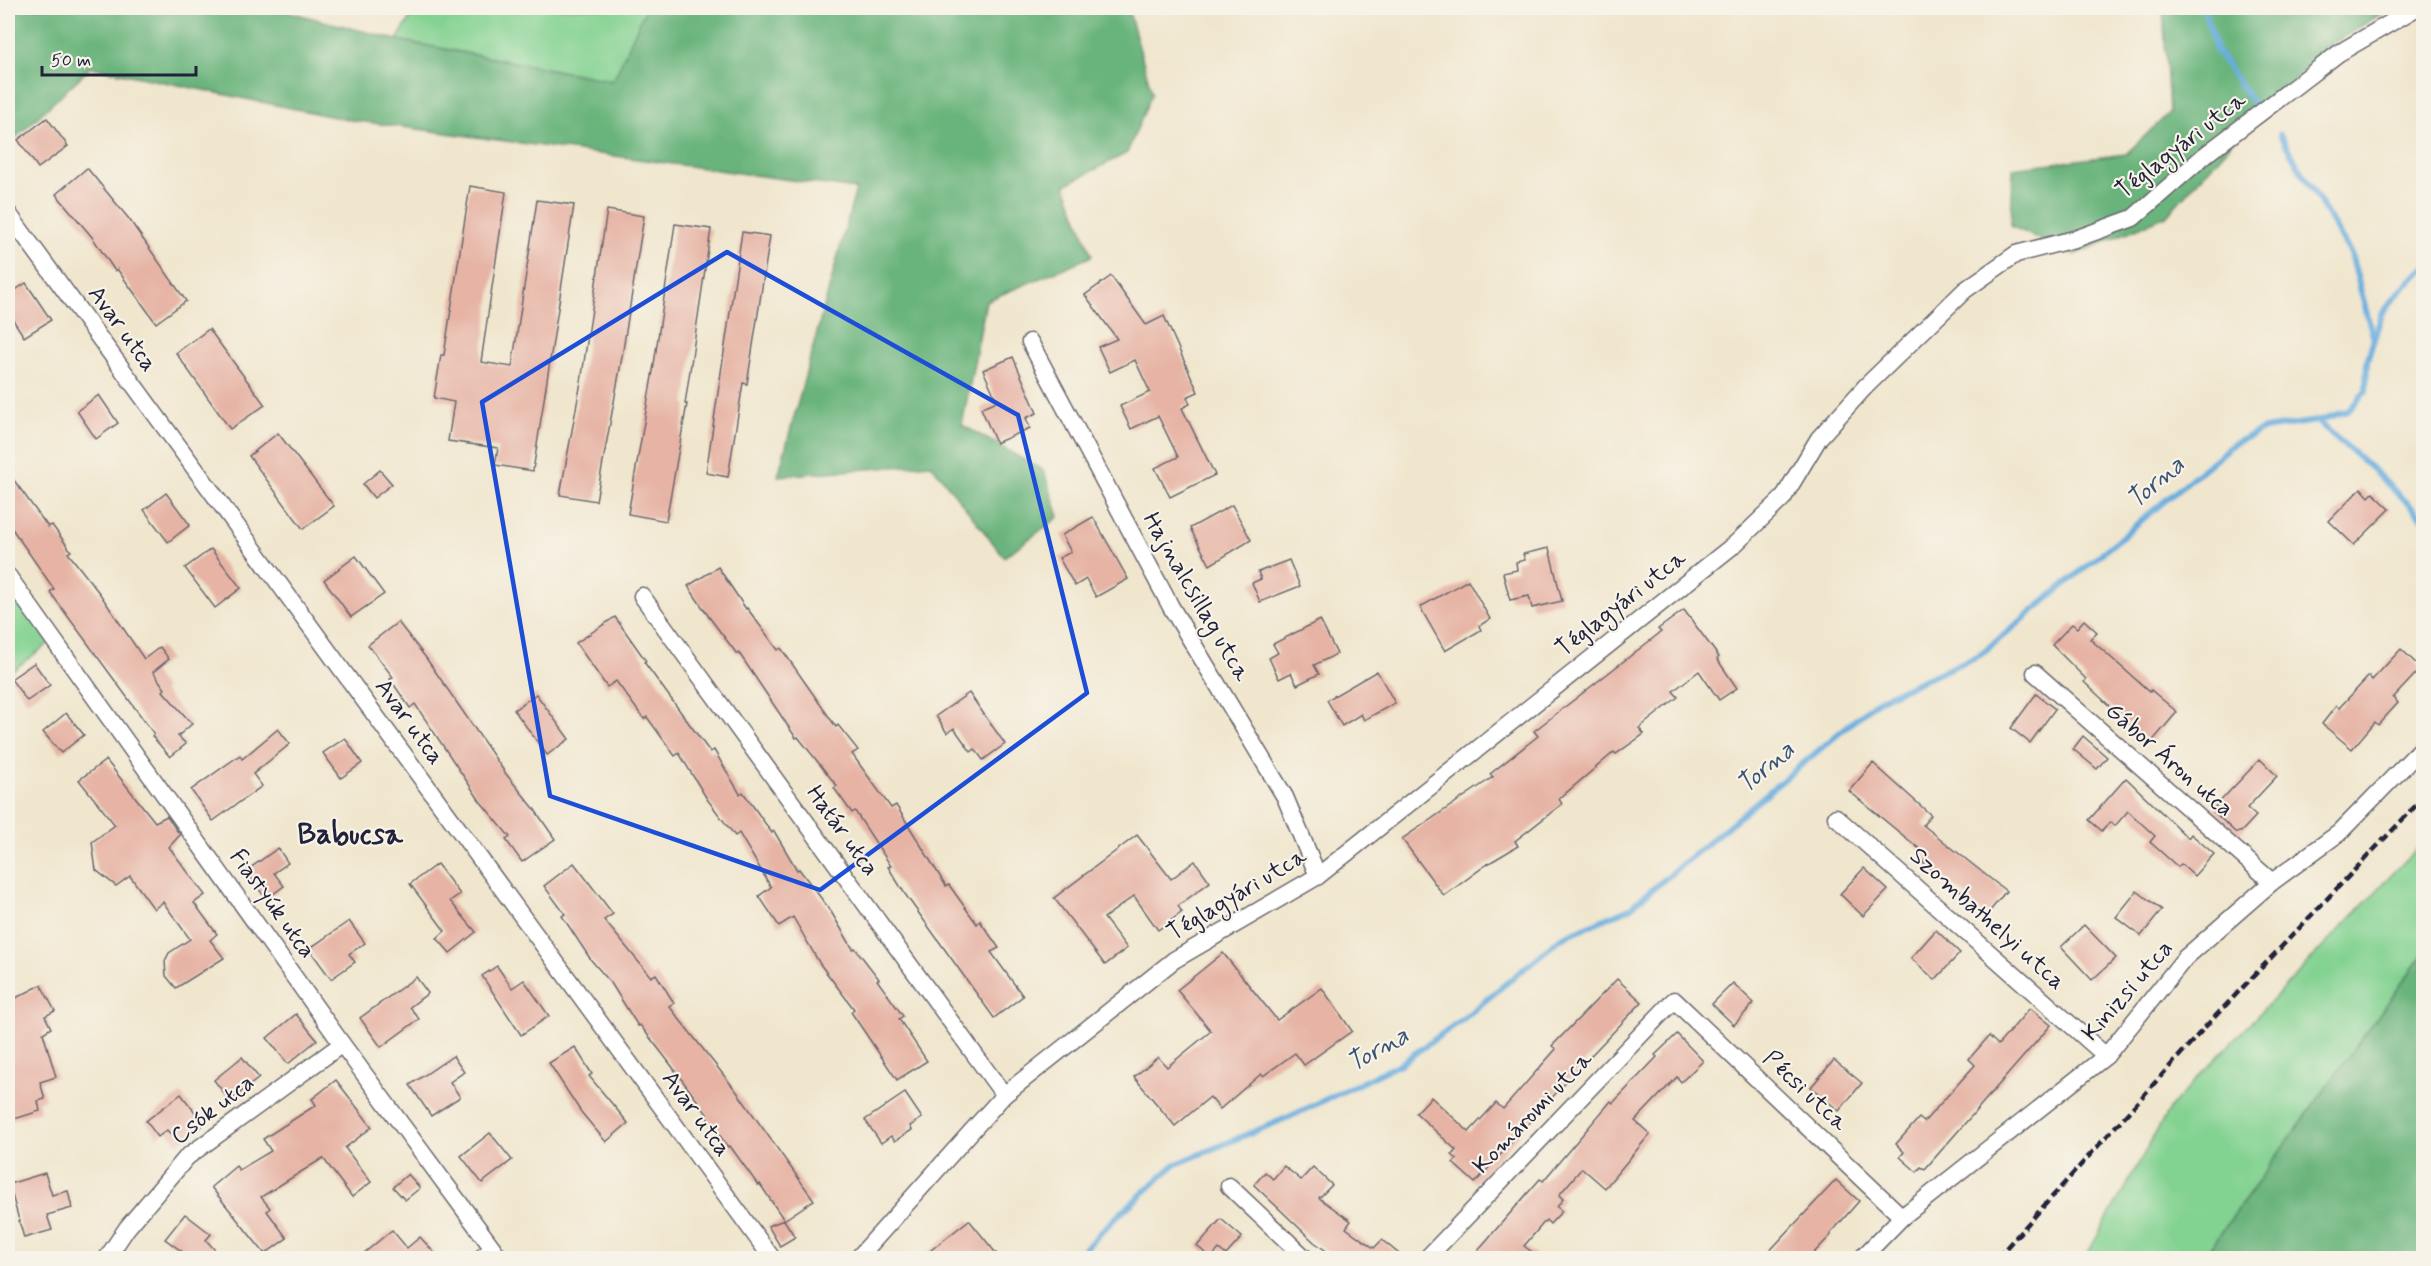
<svg xmlns="http://www.w3.org/2000/svg" width="2431" height="1266" viewBox="0 0 2431 1266" font-family="Mynerve,sans-serif">
<style>
.green{fill:#82d291;stroke:#527a66;stroke-width:1.5}
.forest{fill:#69b47b;stroke:#466b5b;stroke-width:1.5}
.lines{fill:none;stroke-linecap:round;stroke-linejoin:round}
.stream{stroke:#68adde;stroke-width:6}
.building{fill:#e6b3a4}
.street-casing{stroke:#6a676e;stroke-width:19}
.street{stroke:#fff;stroke-width:16}
.rail{stroke:#22223b;stroke-width:4.5;stroke-dasharray:9 4.5;stroke-linecap:butt}
.marked{fill:none;stroke:#1d4ed8;stroke-width:4.5;stroke-linejoin:round}
.labels{text-anchor:middle;dominant-baseline:central;stroke-width:4.5;stroke-linejoin:round;paint-order:stroke}
.street-label{font-size:24px;fill:#22223b;stroke:#f7f3e8}
.water-label{font-size:26px;font-style:italic;fill:#3a5374;stroke:#f7f3e8}
.district-label{font-size:30px;font-weight:bold;fill:#22223b;stroke:#f7f3e8}
</style>
<rect width="100%" height="100%" fill="#f7f3e8"/>
<filter id="ink" filterUnits="userSpaceOnUse"><feTurbulence type="fractalNoise" baseFrequency=".0167" numOctaves="2"/><feDisplacementMap in="SourceGraphic" scale="12" xChannelSelector="R" yChannelSelector="G"/><feConvolveMatrix kernelMatrix="1 2 1 2 8 2 1 2 1" color-interpolation-filters="sRGB"/></filter>
<filter id="wash" filterUnits="userSpaceOnUse"><feTurbulence type="fractalNoise" baseFrequency=".008" numOctaves="4" result="noise"/><feDisplacementMap in="SourceGraphic" scale="24" xChannelSelector="R" yChannelSelector="G"/><feGaussianBlur stdDeviation="1.35" result="paint"/><feColorMatrix in="noise" values="0 0 0 0 0 0 0 0 0 0 0 0 0 0 0 0 0 1.4 0 .05"/><feComposite in="paint" operator="in"/></filter>
<g filter="url(#wash)">
<rect width="100%" height="100%" fill="#f0e6cd"/>
<!-- green -->
<g class="green">
<polygon points="416,8 646,8 614,81 397,40"/>
<polygon points="8,581 52,641 8,674"/>
<polygon points="2423,842 2423,954 2203,1258 2085,1258 2171,1106"/>
</g>
<!-- forest -->
<g class="forest">
<polygon points="8,8 274,8 397,40 613,81 646,8 1128,8 1152,93 1127,153 1065,185 1092,256 986,301 962,425 1044,471 1059,517 1004,557 931,464 778,476 856,189 344,119 91,67 8,145"/>
<polygon points="2163,8 2391,8 2328,46 2233,142 2166,216 2074,255 2011,226 2013,168 2126,154 2169,113"/>
<polygon points="2423,954 2423,1258 2203,1258"/>
</g>
<g class="lines">
<!-- stream -->
<g class="stream">
<polyline points="2204,8 2216,50 2253,103"/>
<polyline points="2280,135 2351,254 2374,340"/>
<polyline points="2317,421 2371,468 2424,519"/>
<polyline points="1076,1258 1111,1222 1174,1165 1289,1117 1400,1064 1463,1019 1561,938 1630,908 1880,699 1980,655 2233,444 2264,429 2317,421 2348,411 2366,391 2367,361 2382,314 2406,284 2424,269"/>
</g>
</g>
<g id="blocks">
<!-- building -->
<g class="building">
<polygon points="47,118 68,146 38,168 18,140"/>
<polygon points="87,168 129,219 186,301 156,323 117,269 115,271 92,237 56,194"/>
<polygon points="470,186 506,192 481,362 512,367 537,200 574,205 533,471 495,465 498,448 448,441 454,402 434,398 441,355 444,355"/>
<polygon points="607,210 644,216 621,363 596,501 560,495 581,382"/>
<polygon points="675,224 711,229 685,404 687,404 666,521 628,514 653,371"/>
<polygon points="742,232 770,236 747,384 743,383 728,477 706,473"/>
<polygon points="1111,276 1146,325 1164,316 1198,392 1187,397 1190,404 1182,408 1215,475 1170,497 1155,468 1178,457 1158,416 1131,429 1120,406 1150,392 1135,360 1110,372 1098,347 1117,339 1085,295"/>
<polygon points="26,283 51,320 24,337 8,312 8,295"/>
<polygon points="209,329 265,405 230,429 176,353"/>
<polygon points="1013,357 1037,413 1026,418 1030,428 996,443 981,408 997,401 983,370"/>
<polygon points="99,395 118,423 96,439 77,411"/>
<polygon points="278,433 334,506 303,529 249,456"/>
<polygon points="380,470 392,484 374,498 363,484"/>
<polygon points="8,472 48,527 52,525 71,551 68,553 100,594 144,659 160,647 169,659 153,672 165,689 163,691 192,724 178,736 186,744 170,757 152,736 154,734 50,592 54,589 8,523"/>
<polygon points="2361,488 2369,497 2373,493 2390,509 2354,545 2329,521"/>
<polygon points="166,493 190,525 168,542 144,510"/>
<polygon points="1232,505 1251,540 1210,565 1190,528"/>
<polygon points="1093,517 1128,579 1096,597 1086,579 1075,586 1059,558 1071,552 1062,535"/>
<polygon points="1549,548 1562,601 1532,608 1529,596 1510,600 1503,573 1517,570 1516,562 1525,560 1523,554"/>
<polygon points="211,549 241,588 215,608 185,568"/>
<polygon points="356,556 384,594 351,617 324,580"/>
<polygon points="1289,560 1300,586 1260,602 1252,583 1261,579 1258,572"/>
<polygon points="718,567 746,609 747,608 778,650 781,648 836,727 838,725 858,750 852,754 891,808 896,805 946,886 949,885 977,924 980,921 999,948 991,952 1023,996 994,1018 905,894 888,867 891,866 855,811 852,813 834,788 837,786 798,737 796,738 739,653 737,654 709,617 688,586"/>
<polygon points="1468,580 1490,619 1479,626 1481,630 1445,651 1420,607"/>
<polygon points="1684,610 1719,657 1717,659 1737,688 1719,700 1699,671 1673,691 1678,697 1639,728 1644,734 1616,754 1614,752 1559,799 1562,804 1515,841 1518,846 1486,865 1444,896 1402,839 1493,777 1490,774 1538,736 1534,731 1661,632 1658,629"/>
<polygon points="615,617 646,661 644,662 710,752 714,750 740,794 743,792 772,833 774,831 797,870 799,869 830,910 853,949 855,948 879,979 877,980 903,1016 899,1019 927,1061 897,1080 851,1012 854,1009 820,964 793,917 779,926 759,896 771,887 739,833 735,836 707,799 679,753 675,756 647,717 644,719 616,681 607,687 576,643"/>
<polygon points="1320,620 1337,654 1314,665 1319,674 1297,685 1291,673 1279,679 1269,658 1278,653 1273,644"/>
<polygon points="2084,620 2097,632 2090,639 2150,692 2151,690 2177,712 2150,744 2084,682 2086,679 2052,645 2072,624 2077,628"/>
<polygon points="398,622 426,658 506,774 533,807 555,839 522,862 506,840 510,837 480,801 415,704 410,708 390,679 393,677 368,645"/>
<polygon points="2401,649 2421,668 2393,698 2398,703 2378,725 2375,722 2352,749 2322,724 2336,706 2339,708 2369,676 2372,680"/>
<polygon points="34,663 50,685 27,701 11,679"/>
<polygon points="1377,671 1395,703 1364,720 1361,714 1342,726 1327,700"/>
<polygon points="969,693 1005,744 983,760 975,749 971,752 954,728 947,733 936,716"/>
<polygon points="536,694 569,739 547,755 514,710"/>
<polygon points="2036,694 2055,709 2030,743 2011,728"/>
<polygon points="66,713 84,735 61,753 43,732"/>
<polygon points="278,729 290,744 253,774 262,786 213,821 191,790 240,755 242,759"/>
<polygon points="2083,736 2107,757 2097,769 2073,749"/>
<polygon points="345,738 362,763 341,778 323,753"/>
<polygon points="2260,759 2277,776 2247,808 2256,816 2241,832 2235,832 2212,810"/>
<polygon points="106,760 155,822 167,816 180,835 169,847 205,895 194,903 217,934 210,940 224,958 176,988 166,976 165,961 169,953 190,939 163,902 154,909 130,876 116,886 96,870 92,842 115,825 79,780"/>
<polygon points="1873,763 1931,815 1923,825 2006,891 1986,916 1965,899 1967,896 1923,863 1928,856 1849,791"/>
<polygon points="2126,778 2188,838 2191,834 2214,854 2194,876 2181,864 2178,867 2150,842 2155,836 2128,811 2115,826 2110,822 2102,831 2089,820"/>
<polygon points="1137,835 1171,879 1195,861 1210,882 1178,906 1182,912 1158,930 1134,896 1104,918 1127,948 1105,965 1054,898"/>
<polygon points="278,848 288,863 274,873 284,886 266,899 246,871"/>
<polygon points="574,863 613,914 604,920 651,977 656,974 674,1003 669,1006 737,1092 814,1200 784,1220 760,1184 758,1185 730,1146 728,1147 705,1115 707,1114 668,1061 640,1025 638,1026 611,983 591,960 562,916 565,914 544,886"/>
<polygon points="437,864 460,894 450,901 476,932 450,953 437,938 445,931 410,884"/>
<polygon points="1864,868 1888,890 1863,916 1840,894"/>
<polygon points="2137,891 2162,910 2141,936 2116,917"/>
<polygon points="349,921 365,943 349,954 355,962 331,979 309,949"/>
<polygon points="2084,925 2116,958 2092,980 2061,947"/>
<polygon points="1936,930 1960,953 1935,980 1911,958"/>
<polygon points="1223,953 1277,1020 1322,988 1352,1031 1304,1065 1295,1053 1263,1076 1261,1074 1220,1109 1210,1097 1175,1126 1134,1077 1158,1057 1167,1067 1211,1031 1177,990"/>
<polygon points="497,966 512,988 524,980 549,1016 521,1035 482,976"/>
<polygon points="416,977 428,993 410,1007 419,1019 381,1047 360,1018"/>
<polygon points="1617,979 1642,1002 1577,1070 1475,1183 1453,1163 1457,1159 1452,1155 1456,1150 1416,1113 1431,1097 1469,1132 1496,1103 1503,1109 1556,1049 1552,1046"/>
<polygon points="1733,983 1754,1003 1734,1025 1712,1004"/>
<polygon points="41,985 55,1011 45,1016 51,1028 43,1033 56,1077 40,1082 45,1099 38,1101 40,1111 8,1121 8,1002"/>
<polygon points="2030,1008 2051,1025 1925,1169 1921,1167 1917,1172 1900,1157 1904,1152 1896,1144 1919,1118 1924,1122 1975,1065 1969,1059 1989,1036 1998,1045"/>
<polygon points="296,1014 317,1040 288,1064 267,1038"/>
<polygon points="1677,1034 1703,1061 1681,1082 1677,1077 1635,1121 1650,1134 1605,1188 1582,1168 1559,1195 1563,1199 1557,1207 1562,1211 1550,1224 1546,1220 1524,1246 1540,1258 1471,1258 1540,1179 1543,1181 1611,1101 1613,1103 1657,1057 1655,1055"/>
<polygon points="575,1047 592,1074 589,1076 628,1123 606,1142 581,1112 549,1063"/>
<polygon points="453,1056 464,1072 450,1082 460,1097 431,1116 410,1085"/>
<polygon points="242,1057 259,1078 230,1101 214,1080"/>
<polygon points="1834,1060 1862,1083 1839,1111 1811,1087"/>
<polygon points="336,1080 372,1127 345,1148 371,1182 352,1197 323,1158 261,1197 270,1208 267,1211 287,1238 265,1254 211,1187 236,1166 239,1170 271,1151 263,1139 316,1105 312,1099"/>
<polygon points="905,1093 922,1118 910,1126 912,1130 895,1141 891,1136 881,1143 865,1120"/>
<polygon points="181,1094 204,1124 178,1144 167,1130 158,1137 146,1121"/>
<polygon points="490,1133 512,1160 482,1183 461,1156"/>
<polygon points="1284,1166 1301,1180 1313,1167 1332,1185 1319,1198 1351,1221 1346,1228 1374,1248 1382,1240 1404,1258 1336,1258 1314,1242 1254,1185 1265,1172 1273,1179"/>
<polygon points="45,1173 52,1195 68,1191 72,1208 47,1215 52,1230 24,1238 9,1184"/>
<polygon points="408,1174 420,1188 405,1200 393,1187"/>
<polygon points="1836,1180 1859,1201 1830,1234 1831,1235 1809,1258 1763,1258"/>
<polygon points="185,1214 211,1234 206,1240 222,1258 191,1258 165,1239"/>
<polygon points="1221,1219 1242,1237 1226,1255 1219,1249 1211,1258 1197,1246"/>
<polygon points="784,1220 795,1237 780,1246 768,1226"/>
<polygon points="969,1220 1000,1258 921,1258"/>
<polygon points="392,1230 407,1248 420,1237 439,1258 358,1258"/>
</g>
</g>
</g>
<g filter="url(#ink)">
<use href="#blocks" fill-opacity="0" stroke="#6a676e" stroke-width="1.5"/>
<g class="lines">
<!-- street casing -->
<g class="street-casing">
<g id="street">
<polyline points="8,213 772,1258"/>
<polyline points="1030,342 1171,607 1285,797 1318,876"/>
<polyline points="8,576 342,1044 500,1258"/>
<polyline points="642,596 1004,1095"/>
<polyline points="2035,673 2272,882"/>
<polyline points="1836,817 2106,1056"/>
<polyline points="1229,1186 1305,1258"/>
<polyline points="107,1258 127,1228 187,1157 342,1044"/>
<polyline points="481,1258 493,1249"/>
<polyline points="858,1258 1004,1095 1174,960 1318,876 1735,544 1783,498 1819,438 1865,387 1965,290 2016,254 2078,238 2133,218 2205,155 2339,53 2416,8"/>
<polyline points="1427,1258 1674,1000 1902,1217"/>
<polyline points="1862,1258 1902,1217 2106,1056 2185,958 2272,882 2339,833 2424,746"/>
</g>
</g>
<!-- street -->
<use href="#street" class="street"/>
<!-- rail -->
<polyline class="rail" points="1997,1258 2206,1026 2424,797"/>
</g>
</g>
<!-- marked area -->
<path class="marked" d="M727,252L1018,415L1087,693L820,890L550,796L482,402Z"/>
<g class="labels">
<!-- street labels -->
<g class="street-label">
<text transform="translate(2181 146) rotate(-38)">Téglagyári utca</text>
<text transform="translate(122 329) rotate(54)">Avar utca</text>
<text transform="translate(1196 597) rotate(60)">Hajnalcsillag utca</text>
<text transform="translate(1621 604) rotate(-38)">Téglagyári utca</text>
<text transform="translate(409 722) rotate(54)">Avar utca</text>
<text transform="translate(2169 760) rotate(41)">Gábor Áron utca</text>
<text transform="translate(842 831) rotate(54)">Határ utca</text>
<text transform="translate(1237 895) rotate(-31)">Téglagyári utca</text>
<text transform="translate(272 904) rotate(54)">Fiastyúk utca</text>
<text transform="translate(1987 919) rotate(42)">Szombathelyi utca</text>
<text transform="translate(2128 991) rotate(-49)">Kinizsi utca</text>
<text transform="translate(1805 1091) rotate(43)">Pécsi utca</text>
<text transform="translate(213 1110) rotate(-38)">Csók utca</text>
<text transform="translate(1533 1113) rotate(-46)">Komáromi utca</text>
<text transform="translate(696 1114) rotate(54)">Avar utca</text>
</g>
<!-- water labels -->
<g class="water-label">
<text transform="translate(2156 483) rotate(-40)">Torna</text>
<text transform="translate(1766 768) rotate(-40)">Torna</text>
<text transform="translate(1378 1050) rotate(-29)">Torna</text>
</g>
<!-- district labels -->
<g class="district-label">
<text x="350" y="834">Babucsa</text>
</g>
</g>
<!-- margin -->
<rect width="2431" height="1266" fill="none" stroke="#f7f3e8" stroke-width="30"/>
<!-- scale -->
<path d="M42 66v9h154v-9" fill="none" stroke="#22223b" stroke-width="3"/>
<text x="51" y="66" font-size="18" fill="#22223b" stroke="#f7f3e8" stroke-width="4.5" paint-order="stroke">50 m</text>
</svg>
